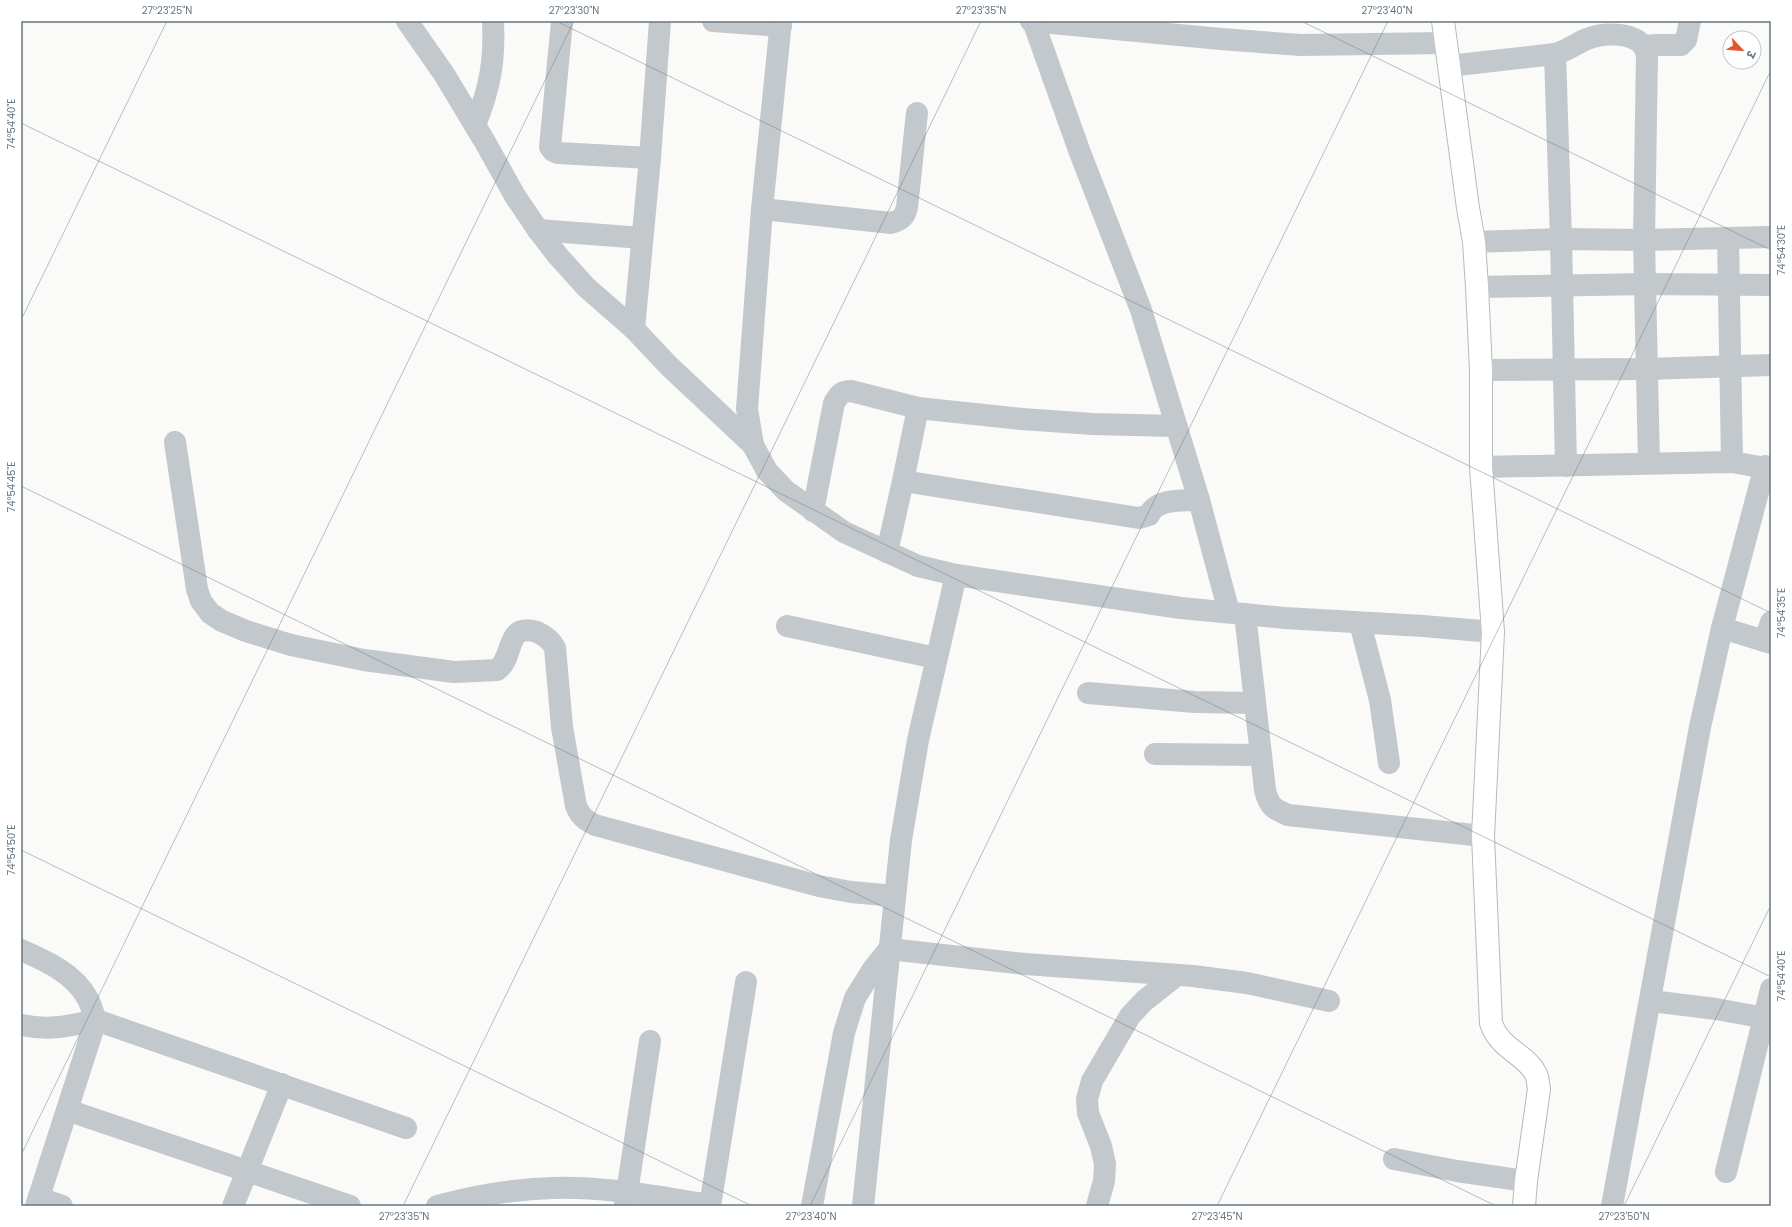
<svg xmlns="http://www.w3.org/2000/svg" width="1792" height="1227" viewBox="0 0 1792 1227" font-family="Poppins,'Noto Sans Devanagari',sans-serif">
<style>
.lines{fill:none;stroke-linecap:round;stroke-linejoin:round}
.major-casing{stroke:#b5babe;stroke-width:24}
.minor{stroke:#c3c8cc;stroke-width:22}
.major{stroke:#fff;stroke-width:22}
.ticks{fill:none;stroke:#657683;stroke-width:1;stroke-opacity:0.45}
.neatline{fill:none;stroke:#657683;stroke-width:1.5}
.ticks-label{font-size:10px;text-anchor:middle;fill:#657683}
</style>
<rect width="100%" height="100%" fill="#fafaf8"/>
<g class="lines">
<!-- major casing -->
<g class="major-casing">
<path id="major" d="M1443,21L1468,208L1474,242L1477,287L1481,370V467L1493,632L1483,836L1491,1023C1500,1050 1525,1053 1536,1074C1538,1078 1538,1085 1539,1089L1526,1181L1524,1206"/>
</g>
<!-- minor -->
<g class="minor">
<polyline points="407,21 444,74 485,142 515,196 538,230 558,256 586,287 634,329 669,366 753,445"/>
<polyline points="562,21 550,147 553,151 558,153 650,158"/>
<polyline points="713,21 781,26"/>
<polyline points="781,21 762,209 747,409 753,445 767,471 786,491 844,532 918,566 956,575 1181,608 1285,618 1423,626 1493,632"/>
<polyline points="1031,21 1221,39 1300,45 1446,43"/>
<polyline points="1033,21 1079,150 1141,310 1199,500 1229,612"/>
<polyline points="1644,46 1658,45 1681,45 1686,40 1690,21"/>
<polyline points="1555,54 1561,239 1566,466"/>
<path d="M1449,66L1555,54C1569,50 1575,44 1587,39C1602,33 1632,31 1643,46C1645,48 1646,52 1647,55L1644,240L1649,463"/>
<path d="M475,125C490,88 495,61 493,21"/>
<path d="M762,209L891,223C901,220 905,217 907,207L917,113"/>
<polyline points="538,230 642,238"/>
<polyline points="1728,238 1732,462"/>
<polyline points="1474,242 1561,239 1644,240 1771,237"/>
<polyline points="1477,287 1645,284 1771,285"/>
<polyline points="634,329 650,158 660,21"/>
<polyline points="1481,370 1646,369 1771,365"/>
<path d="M175,442L197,589L201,601L210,613L222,621L246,631L291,645L364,660L454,672L497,670C515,658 504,622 537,632C546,636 551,640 555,648L562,727L576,806C580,816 585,820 595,825L819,886L851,892L895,896"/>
<polyline points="1481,467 1732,462 1771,469"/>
<path d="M903,481L1139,518L1149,515C1157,498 1182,501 1199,500"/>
<path d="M813,511L834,403C839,395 841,391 851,391L918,408L1022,419L1093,424L1175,426"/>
<polyline points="887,552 903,481 918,408"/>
<path d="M1245,614L1265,790C1269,806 1273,809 1288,815L1483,836"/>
<polyline points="1360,623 1380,700 1389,763"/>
<polyline points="787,626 936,658"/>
<polyline points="1722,628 1771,643"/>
<polyline points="1765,641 1771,622"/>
<polyline points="1088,693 1195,702 1255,703"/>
<polyline points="1155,754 1261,755"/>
<path d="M21,950C46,961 74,973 88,999C91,1005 93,1013 96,1020L36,1206"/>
<polyline points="1651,1001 1716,1009 1771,1019"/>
<path d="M21,1025C50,1031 68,1026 96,1020L406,1128"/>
<polyline points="67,1110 350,1206"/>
<polyline points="1394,1159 1457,1171 1526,1181"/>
<polyline points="1726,1172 1771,989"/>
<polyline points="39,1198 62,1206"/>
<polyline points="233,1206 282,1084"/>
<path d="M437,1206C474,1196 513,1189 552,1188C604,1186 658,1197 710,1205"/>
<polyline points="625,1206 650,1041"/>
<polyline points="710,1206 746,982"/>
<polyline points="812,1206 844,1033 855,998 873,969 889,949 1025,964 1193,976 1247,983 1329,1001"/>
<polyline points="863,1206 901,840 918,740 956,575"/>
<polyline points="1097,1206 1104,1181 1105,1164 1101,1146 1088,1113 1087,1099 1092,1081 1130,1016 1144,1001 1177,975"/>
<polyline points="1612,1206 1700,727 1722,628 1765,466"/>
</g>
<!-- major -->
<use href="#major" class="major"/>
</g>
<!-- ticks -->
<path class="ticks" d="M556,21L1771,613M1301,21L1771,250M21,123L1771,977M21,320L167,21M21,486L1496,1206M21,850L752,1206M21,1155L574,21M403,1206L981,21M810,1206L1388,21M1217,1206L1771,70M1624,1206L1771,905"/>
<!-- border -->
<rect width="1792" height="1227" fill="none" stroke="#ffffff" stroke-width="44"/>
<!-- north arrow -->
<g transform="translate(1742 50) rotate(116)"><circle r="19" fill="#ffffff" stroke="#c1c8cd"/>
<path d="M0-3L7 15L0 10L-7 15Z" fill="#e4572e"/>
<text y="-6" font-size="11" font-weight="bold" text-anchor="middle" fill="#657683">उ</text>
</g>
<rect x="22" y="22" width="1748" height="1183" class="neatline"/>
<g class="ticks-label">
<text x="167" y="14">27°23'25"N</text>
<text x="574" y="14">27°23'30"N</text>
<text x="981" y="14">27°23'35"N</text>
<text x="1387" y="14">27°23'40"N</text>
<text transform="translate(11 124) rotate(-90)" y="4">74°54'40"E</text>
<text transform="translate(1781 250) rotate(-90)" y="4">74°54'30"E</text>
<text transform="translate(11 487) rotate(-90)" y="4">74°54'45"E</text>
<text transform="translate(1781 613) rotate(-90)" y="4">74°54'35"E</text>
<text transform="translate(11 850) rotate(-90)" y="4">74°54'50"E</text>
<text transform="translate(1781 976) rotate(-90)" y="4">74°54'40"E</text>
<text x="404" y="1220">27°23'35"N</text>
<text x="811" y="1220">27°23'40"N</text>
<text x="1217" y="1220">27°23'45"N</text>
<text x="1624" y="1220">27°23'50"N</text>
</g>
</svg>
